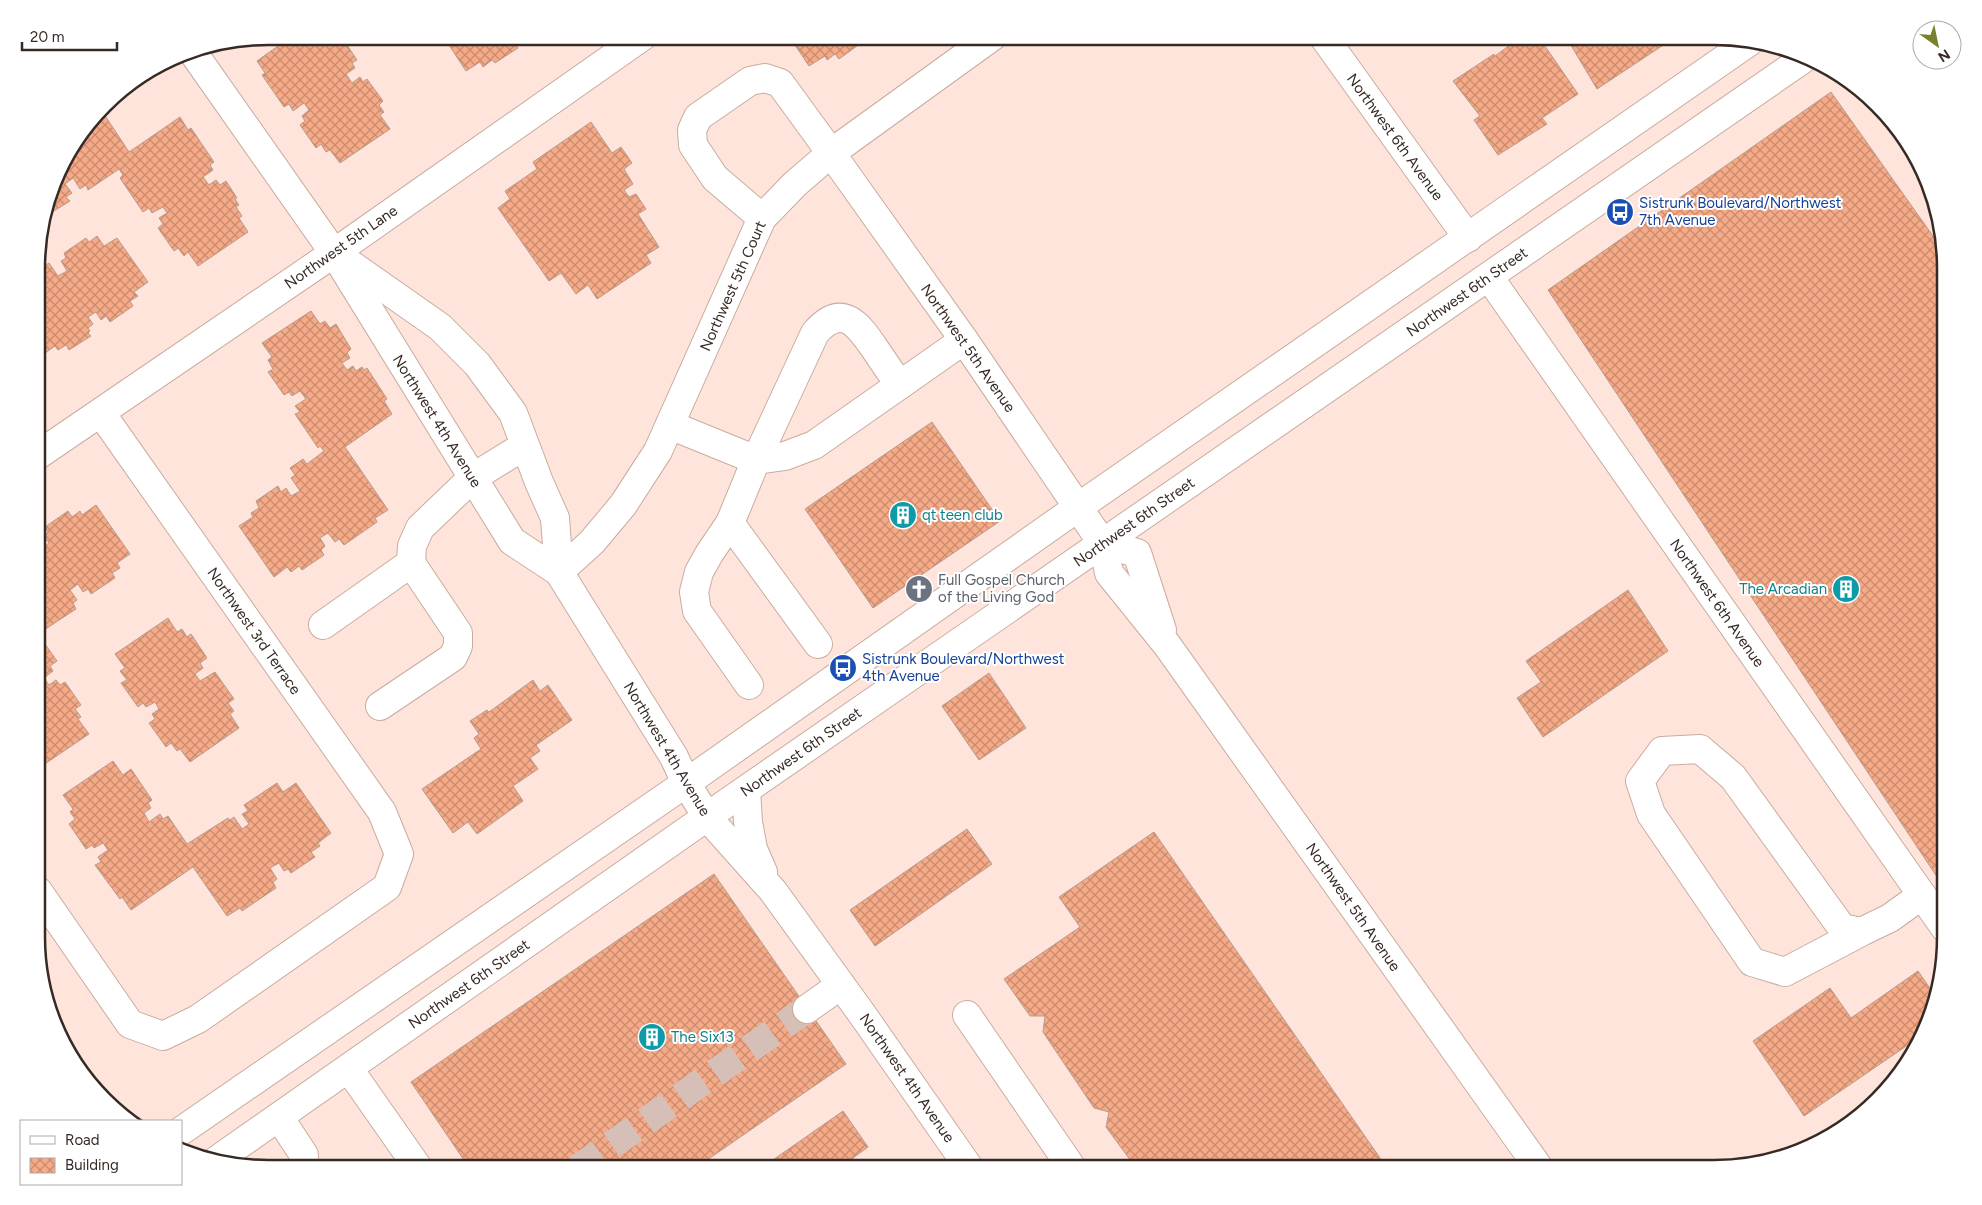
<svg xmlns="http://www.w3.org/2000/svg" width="1982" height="1205" viewBox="0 0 1982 1205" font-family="Figtree,sans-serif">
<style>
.building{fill:url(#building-cross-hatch);stroke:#b89c8f}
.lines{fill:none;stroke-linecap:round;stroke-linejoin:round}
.minor-tunnel{stroke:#d6bfb6;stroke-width:28;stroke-dasharray:28 14;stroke-linecap:butt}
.minor-casing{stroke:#c9ac9f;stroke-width:30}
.minor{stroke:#fff;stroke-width:28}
.labels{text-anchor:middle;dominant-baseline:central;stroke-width:4;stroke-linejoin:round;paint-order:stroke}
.street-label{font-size:15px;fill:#362a25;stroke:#fff}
.transit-label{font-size:15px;fill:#164399;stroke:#fff;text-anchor:start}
.culture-label{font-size:15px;fill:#0d838f;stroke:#fff;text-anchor:start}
.worship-label{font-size:15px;fill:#5b616d;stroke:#fff;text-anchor:start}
.rim{fill:none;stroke:#362a25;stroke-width:2.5}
</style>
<defs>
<pattern id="building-cross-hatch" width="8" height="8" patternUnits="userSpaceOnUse" patternTransform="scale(1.25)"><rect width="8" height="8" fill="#f6aa87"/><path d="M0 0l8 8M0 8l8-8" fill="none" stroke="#c88b6e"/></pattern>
</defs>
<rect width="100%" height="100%" fill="#fee4da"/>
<!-- building -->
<g class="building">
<polygon points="292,36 341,36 357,60 352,63 355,68 346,74 352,83 360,77 363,82 367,79 383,101 379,105 384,112 380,115 390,129 340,163 330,150 326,152 321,144 316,148 300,125 305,121 302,116 309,110 304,103 293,111 289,104 284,107 262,75 265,73 257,61"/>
<polygon points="443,36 517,36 519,40 514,43 518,48 495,63 492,60 483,67 480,62 466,71"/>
<polygon points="789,36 861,36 858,39 861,43 839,59 835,54 827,60 825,56 809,66"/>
<polygon points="1522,36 1538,36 1578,94 1542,118 1547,124 1498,155 1474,120 1480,116 1453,81 1494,54 1495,56"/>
<polygon points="1578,36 1677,36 1597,89 1569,42"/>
<polygon points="1831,92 1945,253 1945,889 1548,290"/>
<polygon points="102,111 129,152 180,117 188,130 191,128 214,162 210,165 213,170 203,177 209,185 216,180 220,185 226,181 237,198 235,199 239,205 236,207 242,216 239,218 248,232 198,266 188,252 184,256 178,248 174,251 158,228 163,224 159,218 167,213 163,207 152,213 149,208 143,212 120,178 123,175 119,169 88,190 86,185 80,189 73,178 65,184 72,193 66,197 70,201 46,216 60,165"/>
<polygon points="591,122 612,153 621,147 632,163 624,169 633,184 624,190 629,197 636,194 646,209 638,214 659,247 646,255 651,263 597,299 588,285 576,294 561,273 549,281 498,208 510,199 505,191 537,169 533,162"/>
<polygon points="97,236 104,246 117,238 148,282 134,292 138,296 130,301 133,306 110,322 106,316 101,320 96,312 88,317 93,324 88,328 90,331 88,333 91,336 69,350 66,345 58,350 55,346 41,356 38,352 38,270 49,263 58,276 67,271 61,261 66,258 64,253 86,238 89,242"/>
<polygon points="311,311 320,324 325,321 330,328 336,324 351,349 347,353 350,358 342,363 347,370 353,366 356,371 362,367 364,370 367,368 387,399 384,401 392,414 345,447 388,510 375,518 377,522 344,545 339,539 335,542 328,533 320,538 325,546 321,550 324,555 302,570 299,566 291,572 287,567 274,577 239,526 253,517 251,513 259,508 256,501 278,486 281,492 286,488 291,496 300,491 291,478 295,475 290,468 303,459 307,464 324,451 320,446 318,448 295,414 300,412 295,406 306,399 300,391 292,396 289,392 284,395 268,372 273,369 268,360 272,357 262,343"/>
<polygon points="932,422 1000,521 873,608 805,509"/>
<polygon points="96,505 130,554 117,563 120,568 112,573 115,578 91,594 88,589 83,592 78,584 70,590 77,600 73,603 76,609 38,634 38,545 41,549 49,543 44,536 48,532 45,527 68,511 72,517 80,511 82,515"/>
<polygon points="1628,590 1668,651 1543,737 1517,698 1541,682 1526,661"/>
<polygon points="168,618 177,632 182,629 187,637 191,634 207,658 200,663 203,668 195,674 200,681 215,672 234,699 228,703 234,711 230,714 239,728 190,762 180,749 177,751 171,743 166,747 149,723 155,719 152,714 159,709 155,702 146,707 143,703 138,707 121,683 127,680 120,671 125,668 115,654"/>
<polygon points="38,634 57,661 50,666 53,671 44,678 49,685 56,680 60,685 65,682 81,705 75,709 81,717 78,719 89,734 39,768"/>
<polygon points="989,673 1026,728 979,760 942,706"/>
<polygon points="533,680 540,691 548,685 572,720 536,745 540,751 530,758 538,769 513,786 523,801 477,834 468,822 453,833 422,789 481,749 474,738 479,734 470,721 487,710 489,712"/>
<polygon points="113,761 123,775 131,769 152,800 148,803 151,808 144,813 149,822 160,814 163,819 168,816 187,844 228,818 230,820 234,817 242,829 249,824 242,814 248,811 244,805 277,783 283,792 296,783 331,833 318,843 320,846 311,852 315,857 291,873 288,869 284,871 279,863 270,868 277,879 273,882 276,888 242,911 240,908 227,916 193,867 131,910 122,897 120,899 95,865 101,862 98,857 108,850 103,843 94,848 92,845 86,849 69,824 75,819 70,812 73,809 63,795"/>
<polygon points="967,829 992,864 875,946 850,910"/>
<polygon points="1154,832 1387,1168 1136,1168 1106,1127 1109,1112 1094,1108 1043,1032 1045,1016 1030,1016 1004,979 1080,927 1059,897"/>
<polygon points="714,874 846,1064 694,1169 470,1169 411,1082"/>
<polygon points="1918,971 1936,997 1934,1011 1921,1036 1804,1116 1753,1041 1830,988 1851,1018"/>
<polygon points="843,1111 868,1147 838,1169 760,1169"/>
</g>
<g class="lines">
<!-- minor-tunnel -->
<polyline class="minor-tunnel" points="577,1169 807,1009"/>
<!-- minor casing -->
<g class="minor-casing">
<g id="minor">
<polyline points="1323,36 1468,238"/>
<polyline points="192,51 334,253 512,541 559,572 674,757 686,783 707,817 773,891 862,1014 970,1169"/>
<polyline points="762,218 715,178 693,145 692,130 698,117 750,81 765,78 780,83 831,153 964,340 1103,544 1109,573 1167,645 1539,1168"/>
<polyline points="343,259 440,327 477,364 513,413 539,482 555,518 559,572"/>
<polyline points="1489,277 1945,928"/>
<polyline points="670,425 756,460 785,456 814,445 964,340"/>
<polyline points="38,455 334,253 643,36"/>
<polyline points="730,523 709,554 699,572 694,592 697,611 749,685"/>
<polyline points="1103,544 1137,553 1162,630"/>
<polyline points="559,572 592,542 623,505 658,451 762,218 795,184 831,153 993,36"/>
<polyline points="323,625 411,563 412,546 420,528 472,478 524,446"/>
<path d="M818,644L730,523L756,460L815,333C842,302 858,324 875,349C883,361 891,373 900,385"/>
<polyline points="380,706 453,657 458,646 458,633 411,563"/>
<polyline points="746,790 748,822 753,849 763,872"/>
<polyline points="38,891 130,1024 163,1036 198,1019 387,887 399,854 382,812 101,413"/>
<polyline points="1861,932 1785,972 1752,962 1651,814 1640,781 1662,751 1700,749 1733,777 1842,928 1861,932 1890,918 1922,895"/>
<polyline points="807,1009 841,985"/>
<polyline points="967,1015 1072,1168"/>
<polyline points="349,1069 419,1169"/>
<polyline points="279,1117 304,1155 303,1169"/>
<polyline points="181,1131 686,783 1077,508 1749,42"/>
<polyline points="217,1160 731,800 1806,57"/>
</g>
</g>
<!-- minor -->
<use href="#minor" class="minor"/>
</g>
<!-- icons -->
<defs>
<g id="bus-disc" transform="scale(1.4375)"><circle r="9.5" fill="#1a4fb4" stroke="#fff"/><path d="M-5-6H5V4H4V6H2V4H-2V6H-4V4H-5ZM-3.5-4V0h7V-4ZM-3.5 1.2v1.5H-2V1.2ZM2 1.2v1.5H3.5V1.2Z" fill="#fff"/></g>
<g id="building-disc" transform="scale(1.4375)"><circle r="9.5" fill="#0f9aa8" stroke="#fff"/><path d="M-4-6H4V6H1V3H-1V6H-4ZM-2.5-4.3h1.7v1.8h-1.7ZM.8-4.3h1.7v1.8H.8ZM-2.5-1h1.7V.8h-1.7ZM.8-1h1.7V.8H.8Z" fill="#fff"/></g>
<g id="church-disc" transform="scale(1.4375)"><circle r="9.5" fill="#6b7280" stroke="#fff"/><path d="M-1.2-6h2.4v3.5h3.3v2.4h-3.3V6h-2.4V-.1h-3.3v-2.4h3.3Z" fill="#fff"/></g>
</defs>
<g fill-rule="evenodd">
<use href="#bus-disc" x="1620" y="212"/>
<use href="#building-disc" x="903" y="515"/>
<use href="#church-disc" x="919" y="589"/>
<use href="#building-disc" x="1846" y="589"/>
<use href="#bus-disc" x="843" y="668"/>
<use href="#building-disc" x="652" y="1037"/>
</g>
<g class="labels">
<!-- street labels -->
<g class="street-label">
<text transform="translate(1395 137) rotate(54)">Northwest 6th Avenue</text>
<text transform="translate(341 247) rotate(-35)">Northwest 5th Lane</text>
<text transform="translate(733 286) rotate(-66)">Northwest 5th Court</text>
<text transform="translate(1467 292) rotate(-35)">Northwest 6th Street</text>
<text transform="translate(968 348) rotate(55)">Northwest 5th Avenue</text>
<text transform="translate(437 421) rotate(58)">Northwest 4th Avenue</text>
<text transform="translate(1134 522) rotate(-35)">Northwest 6th Street</text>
<text transform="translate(1717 603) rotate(55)">Northwest 6th Avenue</text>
<text transform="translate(254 631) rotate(55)">Northwest 3rd Terrace</text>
<text transform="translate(667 749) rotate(59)">Northwest 4th Avenue</text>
<text transform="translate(801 752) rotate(-35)">Northwest 6th Street</text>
<text transform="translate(1353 907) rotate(55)">Northwest 5th Avenue</text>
<text transform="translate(469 984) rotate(-35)">Northwest 6th Street</text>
<text transform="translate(907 1078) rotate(55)">Northwest 4th Avenue</text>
</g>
<!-- transit labels -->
<g class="transit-label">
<text x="1639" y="203">Sistrunk Boulevard/Northwest<tspan x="1639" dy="17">7th Avenue</tspan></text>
<text x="862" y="659">Sistrunk Boulevard/Northwest<tspan x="862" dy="17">4th Avenue</tspan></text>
</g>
<!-- culture labels -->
<g class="culture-label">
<text x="922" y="515">qt teen club</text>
<text x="1827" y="589" text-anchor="end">The Arcadian</text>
<text x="671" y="1037">The Six13</text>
</g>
<!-- worship labels -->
<g class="worship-label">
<text x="938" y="580">Full Gospel Church<tspan x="938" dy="17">of the Living God</tspan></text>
</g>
</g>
<!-- crop -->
<path d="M0 0H1982V1205H0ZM268 45H1714A223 223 0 0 1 1937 268V937A223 223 0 0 1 1714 1160H268A223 223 0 0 1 45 937V268A223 223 0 0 1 268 45Z" fill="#fff" fill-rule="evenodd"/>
<path class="rim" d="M268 45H1714A223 223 0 0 1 1937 268V937A223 223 0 0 1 1714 1160H268A223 223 0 0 1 45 937V268A223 223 0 0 1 268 45Z"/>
<!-- legend -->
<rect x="20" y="1120" width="162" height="65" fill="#ffffff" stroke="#afaaa8"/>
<rect x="30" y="1136" width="25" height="8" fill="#ffffff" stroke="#afaaa8"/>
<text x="65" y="1145" font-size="15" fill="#362a25">Road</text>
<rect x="30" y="1158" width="25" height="15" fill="url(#building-cross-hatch)" stroke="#afaaa8"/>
<text x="65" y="1170" font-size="15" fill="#362a25">Building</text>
<!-- north arrow -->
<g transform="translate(1937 45) rotate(147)"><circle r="24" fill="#ffffff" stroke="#afaaa8"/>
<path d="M0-4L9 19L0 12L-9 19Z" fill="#79812c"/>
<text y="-8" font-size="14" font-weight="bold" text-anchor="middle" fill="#362a25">N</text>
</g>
<!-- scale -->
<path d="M22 42v8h95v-8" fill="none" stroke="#362a25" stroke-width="2.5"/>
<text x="30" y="42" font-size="15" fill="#362a25" stroke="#ffffff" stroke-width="4" paint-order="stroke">20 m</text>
</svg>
